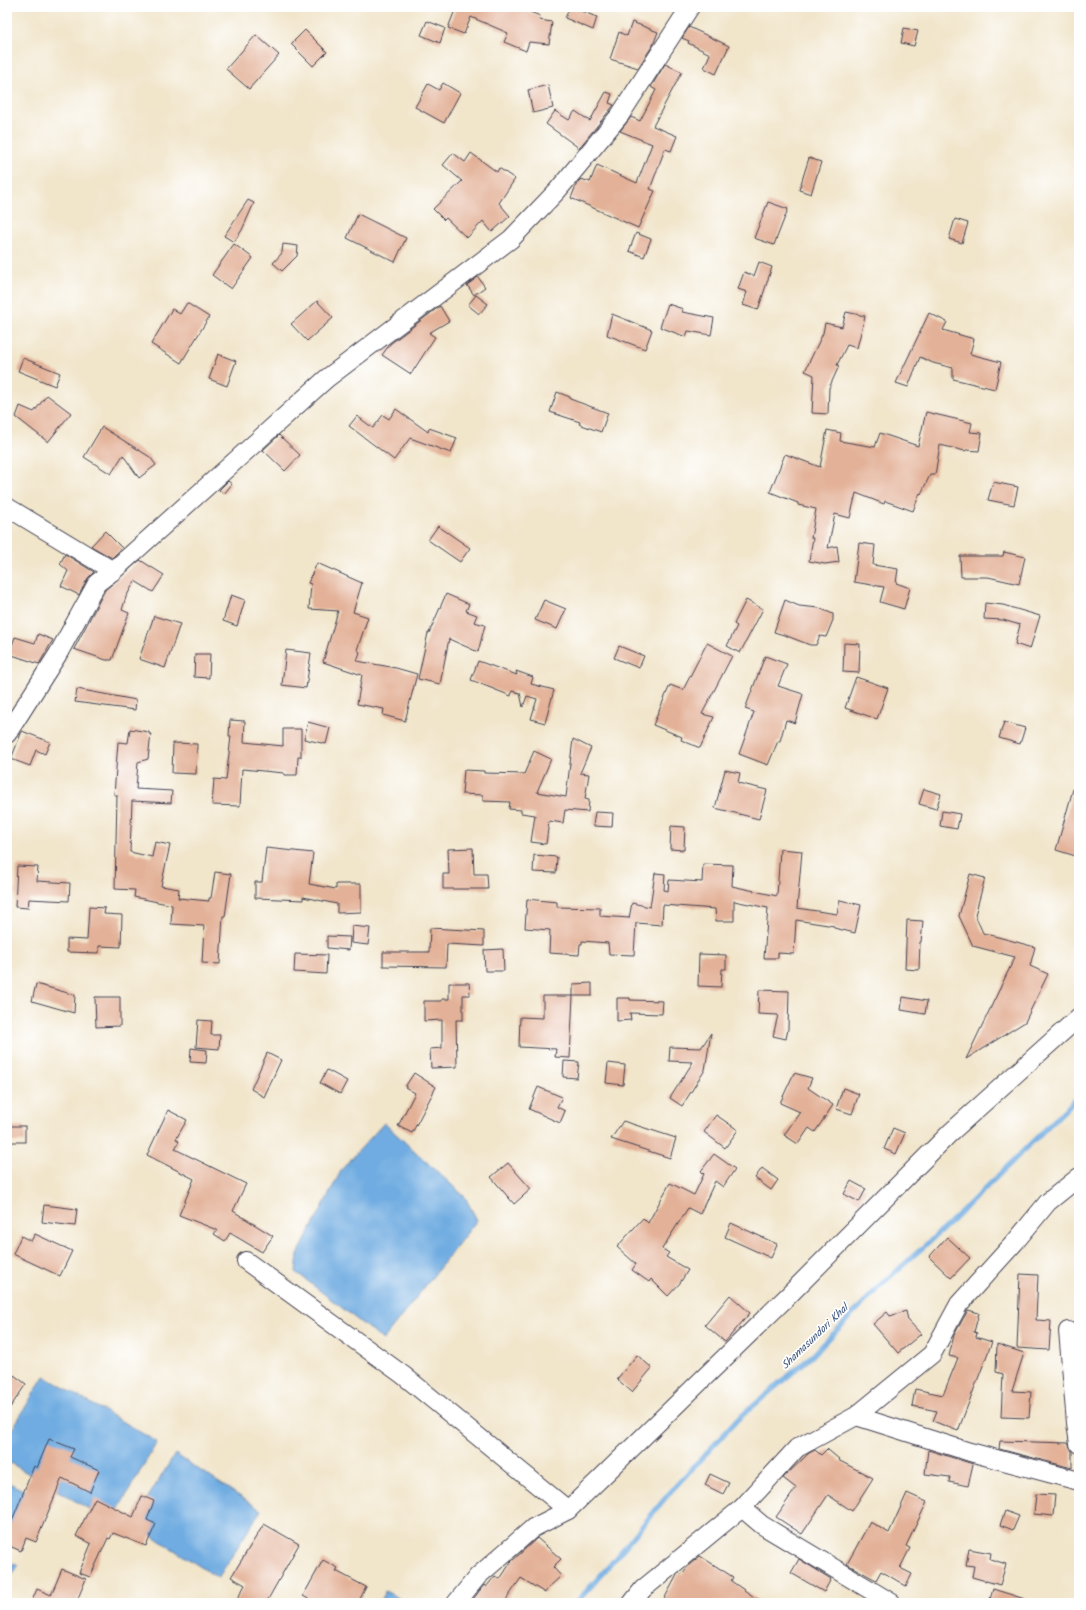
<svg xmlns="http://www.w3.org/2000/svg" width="1086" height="1610" viewBox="0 0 1086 1610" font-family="Kalam,sans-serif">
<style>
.water{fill:#6face1;stroke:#48678e}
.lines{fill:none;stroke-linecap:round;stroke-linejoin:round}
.stream{stroke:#6face1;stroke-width:5}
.building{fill:#e3b197}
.minor-casing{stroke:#413f50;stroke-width:20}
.minor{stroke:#fff;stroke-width:18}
.labels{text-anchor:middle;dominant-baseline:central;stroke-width:3.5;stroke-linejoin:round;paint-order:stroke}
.water-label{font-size:11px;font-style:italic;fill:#41597d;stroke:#fff}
</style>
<rect width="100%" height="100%" fill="#fff"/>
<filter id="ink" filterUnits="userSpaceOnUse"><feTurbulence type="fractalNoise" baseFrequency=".025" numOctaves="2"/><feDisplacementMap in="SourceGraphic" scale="8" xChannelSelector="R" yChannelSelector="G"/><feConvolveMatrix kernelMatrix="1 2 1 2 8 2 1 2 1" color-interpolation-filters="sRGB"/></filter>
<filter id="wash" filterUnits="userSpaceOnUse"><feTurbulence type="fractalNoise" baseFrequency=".012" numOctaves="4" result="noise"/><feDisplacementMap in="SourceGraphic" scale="16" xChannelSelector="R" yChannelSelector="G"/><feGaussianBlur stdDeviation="0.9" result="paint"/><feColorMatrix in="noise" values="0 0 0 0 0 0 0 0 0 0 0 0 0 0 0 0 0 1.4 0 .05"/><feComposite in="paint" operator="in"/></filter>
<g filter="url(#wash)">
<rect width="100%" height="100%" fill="#f1e5ca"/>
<!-- water -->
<g class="water">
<polygon points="384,1123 465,1197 477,1220 383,1340 296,1272 298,1254 342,1169"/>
<polygon points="44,1376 157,1442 111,1522 7,1461 7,1438"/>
<polygon points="175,1454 261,1510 218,1578 132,1523"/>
<polygon points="7,1483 14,1485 36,1498 7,1537"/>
<polygon points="7,1560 18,1566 7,1584"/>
<polygon points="385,1591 408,1603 379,1603"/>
</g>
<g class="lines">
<!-- stream -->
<polyline class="stream" points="576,1603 609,1566 672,1490 739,1418 812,1356 880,1286 951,1222 1079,1096"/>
</g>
<g id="blocks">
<!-- building -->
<g class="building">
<polygon points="449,7 518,7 540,16 539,20 552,22 549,44 529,42 526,51 504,42 508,33 471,17 464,34 448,28 455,10"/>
<polygon points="570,7 597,17 593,30 565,18"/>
<polygon points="427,21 445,28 440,43 421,35"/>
<polygon points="632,22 658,32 653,45 638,68 610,59 619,32 627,36"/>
<polygon points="689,27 729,46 716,74 704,68 710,54 688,43 689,41 682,38"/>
<polygon points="904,28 918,31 914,46 901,43"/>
<polygon points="305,30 327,52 313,66 291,44"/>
<polygon points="256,35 279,55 249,89 226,69"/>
<polygon points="665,64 682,72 653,126 677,136 671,151 665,149 650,189 655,191 638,228 571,198 577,183 581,179 590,182 597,165 637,183 652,144 620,131 631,117 640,121 656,90 651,87"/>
<polygon points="443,83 460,93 444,123 415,107 428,84 439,90"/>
<polygon points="548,85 553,108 533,113 528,90"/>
<polygon points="606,92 612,94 609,103 614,105 579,148 546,124 555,111 569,120 575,111 590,121"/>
<polygon points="453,153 465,162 471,153 497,172 499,168 515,179 499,203 510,216 492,232 483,221 467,238 446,218 444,220 433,209 462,181 443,165"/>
<polygon points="809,158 821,162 811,194 799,190"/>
<polygon points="248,200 254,203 242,230 234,242 224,236"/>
<polygon points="768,202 788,209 774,245 754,238"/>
<polygon points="358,214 406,238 395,262 347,238"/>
<polygon points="955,219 968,223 962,243 949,239"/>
<polygon points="636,233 651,239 644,257 629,251"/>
<polygon points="234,244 253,258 231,289 212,275"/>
<polygon points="283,244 298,246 297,256 282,271 273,263 282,253"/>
<polygon points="759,262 772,267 758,310 743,305 747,292 738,289 744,272 754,276"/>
<polygon points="478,277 485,287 474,295 467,285"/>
<polygon points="476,295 488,304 479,314 468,305"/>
<polygon points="317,301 333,318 307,341 291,324"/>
<polygon points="187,303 209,317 181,363 151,344 172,309 180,314"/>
<polygon points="668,304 683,309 682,312 714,318 711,335 688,331 686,337 660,327"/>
<polygon points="440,306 449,321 429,333 435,337 411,374 382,355 390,344"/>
<polygon points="846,312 865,316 857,348 847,345 837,365 839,366 829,388 828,414 812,413 814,375 805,371 823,333 825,323 842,327"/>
<polygon points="929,313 947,322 943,330 974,339 970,354 1001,362 995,389 953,379 953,368 933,363 920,357 908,387 896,383"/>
<polygon points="612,314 652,330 645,349 607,335"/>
<polygon points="218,354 236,361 227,386 209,379"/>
<polygon points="23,358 60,373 55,386 18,371"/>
<polygon points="557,392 570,397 570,399 608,413 601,432 579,424 580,422 550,412"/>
<polygon points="47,395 71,413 48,442 16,417 20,406 34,412"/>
<polygon points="396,409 428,432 429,428 457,438 451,453 410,438 394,460 349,426 357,416 373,428 383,415 389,419"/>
<polygon points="926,412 972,423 970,432 982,433 979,451 966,450 965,451 940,445 935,475 930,475 921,494 920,493 913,511 885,501 884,504 856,493 850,518 835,514 828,548 837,546 839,562 825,564 809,561 813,538 811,538 816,509 798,505 798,503 770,492 785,454 820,467 827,430 841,433 840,441 875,447 880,433 918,446"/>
<polygon points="102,427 150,457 156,465 139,478 123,455 111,474 84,457"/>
<polygon points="279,435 300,455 285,471 263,450"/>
<polygon points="228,481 232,484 224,494 219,490"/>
<polygon points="993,482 1018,487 1014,505 988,500"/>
<polygon points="438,526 470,548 460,562 428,540"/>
<polygon points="105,531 122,548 112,558 91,546"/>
<polygon points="859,543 875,545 873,565 898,569 896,583 910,588 904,609 880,602 884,587 854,582"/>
<polygon points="1004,552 1025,557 1019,584 988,577 961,577 960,556 1003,556"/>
<polygon points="65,554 94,572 88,578 79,595 61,586 68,571 60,564"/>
<polygon points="140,560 164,575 153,592 135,581 126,597 122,610 129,613 112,660 106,660 74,649 105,590"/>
<polygon points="317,563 362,583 353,612 368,617 357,650 360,652 357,661 396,668 417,674 405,721 383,715 384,709 357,704 362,675 323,662 338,611 309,609 311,584 308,583"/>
<polygon points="446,594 469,604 466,611 477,615 474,622 485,625 478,652 449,639 440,684 418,679 428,633 429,633"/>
<polygon points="231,595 245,600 237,626 223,621"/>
<polygon points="544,600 566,609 557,629 535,620"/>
<polygon points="746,600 763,609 740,653 727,646 737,626 734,624"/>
<polygon points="785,600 799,606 819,608 833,614 833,620 826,637 820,636 816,645 810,645 787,636 774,632"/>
<polygon points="985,603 1003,605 1040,616 1030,649 1015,644 1020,625 1003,620 984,619"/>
<polygon points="154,616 180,624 165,668 139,659"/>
<polygon points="38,634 53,640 39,664 9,654 15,637 35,643"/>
<polygon points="707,643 732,656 702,714 714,717 700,748 681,740 682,737 653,725 670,685 683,690"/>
<polygon points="844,643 860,644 859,673 843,672"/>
<polygon points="619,646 644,656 639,668 614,658"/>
<polygon points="286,650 311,653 306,688 282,685"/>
<polygon points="195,654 210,654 209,678 194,677"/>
<polygon points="765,656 787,664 778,686 803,694 795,723 786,720 780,741 778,741 768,765 739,754 754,712 745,709"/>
<polygon points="478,661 517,675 516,671 533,677 531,684 554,690 545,723 531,719 537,699 527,696 523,707 520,693 512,691 511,696 471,680"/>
<polygon points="856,677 888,688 877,719 845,708"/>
<polygon points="77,689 136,700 135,710 75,702"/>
<polygon points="230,720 245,721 244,742 283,746 283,729 301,729 301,757 298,757 297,775 284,775 284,773 242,769 240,806 212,805 214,779 226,780 231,736 229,736"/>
<polygon points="308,722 330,728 326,744 304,739"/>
<polygon points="1004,722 1025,728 1020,744 999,738"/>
<polygon points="130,729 149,732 149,734 151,734 148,759 138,762 136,789 172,791 171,803 132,801 130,852 152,857 155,842 170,845 161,886 179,889 178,898 209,901 209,898 211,898 215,872 231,874 225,916 223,916 220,964 202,963 204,926 171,924 172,905 134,897 135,890 115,889 117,795 114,795 118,742 128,743"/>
<polygon points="22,731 50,742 45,754 36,750 30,766 11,759"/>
<polygon points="573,739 591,748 580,773 589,774 585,799 589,800 588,812 565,810 563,823 549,821 546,844 531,842 535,815 521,813 521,810 509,809 510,802 483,801 483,795 462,794 464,770 484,771 484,773 524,774 534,751 551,759 537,792 566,797"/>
<polygon points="173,743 197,744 196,774 172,773"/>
<polygon points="725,770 740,773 738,783 767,790 759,819 715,808"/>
<polygon points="1075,782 1079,783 1079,857 1056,850"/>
<polygon points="924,789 941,794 936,809 919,804"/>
<polygon points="942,811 960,814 957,829 940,826"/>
<polygon points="595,812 613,813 612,827 593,826"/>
<polygon points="671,826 685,827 684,850 670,849"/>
<polygon points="266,848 313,853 309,884 336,889 336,884 361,884 361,912 337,913 337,904 303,897 303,900 255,898 255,882 262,882"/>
<polygon points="473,848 474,874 487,874 488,889 443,889 443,874 449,874 448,849"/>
<polygon points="780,849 802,851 797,908 837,914 840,900 861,905 855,933 834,928 834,926 796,920 794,954 778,953 778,958 764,958 768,908 734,901 734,921 716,921 715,909 663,905 662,925 636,923 634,955 609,954 608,943 582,941 582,944 580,944 579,955 549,953 550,930 525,928 527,899 557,902 557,907 600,908 600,916 629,918 632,903 650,907 655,873 665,874 664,890 668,891 669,880 702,882 703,864 733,865 732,886 777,896"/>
<polygon points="534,855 557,857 556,873 533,872"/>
<polygon points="17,866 38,867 37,881 70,883 69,901 29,899 28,908 15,907"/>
<polygon points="970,874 985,878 975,915 983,933 1035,947 1030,966 1048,974 1025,1022 966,1059 1015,957 973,946 959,916"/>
<polygon points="89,907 105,908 104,914 122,915 121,947 99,946 99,953 67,952 67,939 87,940"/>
<polygon points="907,920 923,921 921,942 920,942 919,970 905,969"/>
<polygon points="352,926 370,928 368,945 351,943"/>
<polygon points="430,928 484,931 484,946 447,944 446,967 383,966 383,952 429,952"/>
<polygon points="327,936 350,937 349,950 327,948"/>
<polygon points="503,949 504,971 485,971 484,950"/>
<polygon points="295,954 327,955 326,974 294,972"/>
<polygon points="699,954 726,955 726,969 722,969 721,987 698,986"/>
<polygon points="449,983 469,983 470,995 463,995 463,1020 456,1020 457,1067 431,1068 430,1049 442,1048 442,1020 424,1021 424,1001 442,1001 442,999 449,999"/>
<polygon points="592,983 592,996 573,996 573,984"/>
<polygon points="36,984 75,995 74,1013 32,1001"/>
<polygon points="759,990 789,991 788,1029 786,1039 773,1036 778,1015 758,1014"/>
<polygon points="543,996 573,996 570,1058 555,1057 556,1049 519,1047 520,1017 543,1018"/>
<polygon points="95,997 120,997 120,1026 96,1027"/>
<polygon points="903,997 927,1001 925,1014 901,1010"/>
<polygon points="617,998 630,998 630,1000 663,1001 662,1014 630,1013 631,1020 617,1021"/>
<polygon points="198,1020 212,1021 211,1035 220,1035 219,1049 196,1047"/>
<polygon points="711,1033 705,1070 682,1106 670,1098 693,1062 669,1061 670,1047 701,1048"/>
<polygon points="191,1048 207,1050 206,1063 190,1062"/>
<polygon points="267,1053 281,1060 264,1097 251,1089"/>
<polygon points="564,1061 579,1062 577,1078 563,1077"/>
<polygon points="608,1063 625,1065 623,1085 606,1083"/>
<polygon points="327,1070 347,1081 340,1094 320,1083"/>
<polygon points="414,1073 436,1087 412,1133 398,1126 415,1093 405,1087"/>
<polygon points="794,1073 812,1078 808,1088 833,1105 815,1132 809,1128 798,1144 784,1135 800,1112 780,1103"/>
<polygon points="538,1087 562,1097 557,1107 565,1111 560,1123 529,1109"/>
<polygon points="843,1088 859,1094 852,1114 836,1109"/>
<polygon points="168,1110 187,1120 176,1139 179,1141 175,1149 246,1184 233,1211 273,1236 262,1252 230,1233 225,1241 214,1234 217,1230 179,1215 194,1179 147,1155"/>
<polygon points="716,1115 738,1130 725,1148 704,1132"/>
<polygon points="623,1121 676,1138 670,1158 611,1139"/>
<rect x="11" y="1126" width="14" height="16"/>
<polygon points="893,1128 905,1133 896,1154 884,1149"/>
<polygon points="714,1154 735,1169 723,1187 715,1181 700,1214 688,1208 662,1249 669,1253 666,1257 688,1270 680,1283 668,1296 651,1279 649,1282 632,1270 636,1264 617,1247 643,1218 648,1223 670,1183 694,1195 704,1174 701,1171"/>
<polygon points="508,1163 531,1189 514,1204 491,1177"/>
<polygon points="762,1168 778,1180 771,1190 755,1178"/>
<polygon points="851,1181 866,1189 859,1202 844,1194"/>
<polygon points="44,1205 77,1209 75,1226 42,1222"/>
<polygon points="731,1223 777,1244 771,1258 725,1237"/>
<polygon points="35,1234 72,1251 60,1276 13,1254 21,1236 31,1241"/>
<polygon points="947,1237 970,1258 951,1278 929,1257"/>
<polygon points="1020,1274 1038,1275 1036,1320 1051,1321 1049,1350 1017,1348"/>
<polygon points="730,1295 750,1313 725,1342 705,1325"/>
<polygon points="968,1310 979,1313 974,1332 977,1333 976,1337 992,1342 958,1431 933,1421 937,1411 912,1406 915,1389 943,1395 958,1358 949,1356 954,1335"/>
<polygon points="906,1311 908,1320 921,1334 898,1353 873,1324 887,1312 890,1316"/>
<polygon points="997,1344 1024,1353 1012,1391 1031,1392 1029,1418 1001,1417 1003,1374 996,1372"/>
<polygon points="637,1355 652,1368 632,1392 617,1379"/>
<polygon points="14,1375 26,1384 7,1412 7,1385"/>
<polygon points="49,1439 74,1449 70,1457 99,1470 90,1492 62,1478 36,1542 26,1538 21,1551 7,1545 7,1533 34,1466 37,1468"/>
<polygon points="1000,1441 1068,1443 1072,1451 1072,1468 999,1449"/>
<polygon points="827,1449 839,1459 838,1460 873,1478 852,1511 828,1495 802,1534 776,1517 796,1488 783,1478 809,1453 815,1450 821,1455"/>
<polygon points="928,1450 973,1464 968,1486 949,1482 950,1477 925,1474"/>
<polygon points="710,1474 729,1483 723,1494 705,1485"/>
<polygon points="907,1493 927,1502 906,1546 910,1548 900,1568 912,1574 906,1586 881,1571 876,1580 847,1564 870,1522 889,1533"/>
<polygon points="1036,1494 1055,1495 1053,1516 1034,1514"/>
<polygon points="142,1496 154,1501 147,1520 156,1524 146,1546 113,1533 110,1539 108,1538 90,1577 79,1573 91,1544 76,1536 95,1498 133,1517"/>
<polygon points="1005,1511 1019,1516 1013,1530 1000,1525"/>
<polygon points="264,1524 299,1544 266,1603 235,1603 245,1585 231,1577"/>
<polygon points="537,1538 561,1559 553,1567 561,1576 547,1589 545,1593 521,1578 504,1603 470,1603 484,1585 486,1587 495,1576 500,1579 511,1562"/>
<polygon points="969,1549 991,1553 990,1559 1006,1564 1000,1585 972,1577 974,1566 966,1565"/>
<polygon points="700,1556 733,1577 731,1581 763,1603 662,1603 677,1575 679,1573 682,1574 689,1565"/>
<polygon points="799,1559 831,1579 824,1592 791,1573"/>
<polygon points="323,1560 338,1568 336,1571 366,1587 358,1603 316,1603 303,1596"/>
<polygon points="62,1569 86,1579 76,1603 31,1603 37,1589 51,1595"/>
<polygon points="993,1589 1028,1600 1027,1603 989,1603"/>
</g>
</g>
</g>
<g filter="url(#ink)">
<use href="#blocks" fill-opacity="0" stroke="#413f50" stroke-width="1"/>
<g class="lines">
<!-- minor casing -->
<g class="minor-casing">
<g id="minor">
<polyline points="7,507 113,571"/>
<polyline points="7,734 58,654 97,583 113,571 326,379 511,239 557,191 620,115 690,7"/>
<polyline points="246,1261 403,1375 568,1510"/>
<polyline points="1068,1331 1076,1423 1079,1444"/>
<polyline points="856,1416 970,1452 1079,1481"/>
<polyline points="742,1508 762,1525 892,1603"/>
<polyline points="456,1603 478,1576 533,1528 568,1510 788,1296 950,1133 1079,1017"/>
<polyline points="632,1603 643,1589 742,1508 797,1448 856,1416 932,1354 959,1304 1015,1242 1048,1202 1079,1177"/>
</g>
</g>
<!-- minor -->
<use href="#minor" class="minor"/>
</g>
</g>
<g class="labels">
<!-- water labels -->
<g class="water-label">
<text transform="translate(815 1337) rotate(-44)">Shamasundori Khal</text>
</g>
</g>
<!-- margin -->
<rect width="1086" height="1610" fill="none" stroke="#fff" stroke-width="24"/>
</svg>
